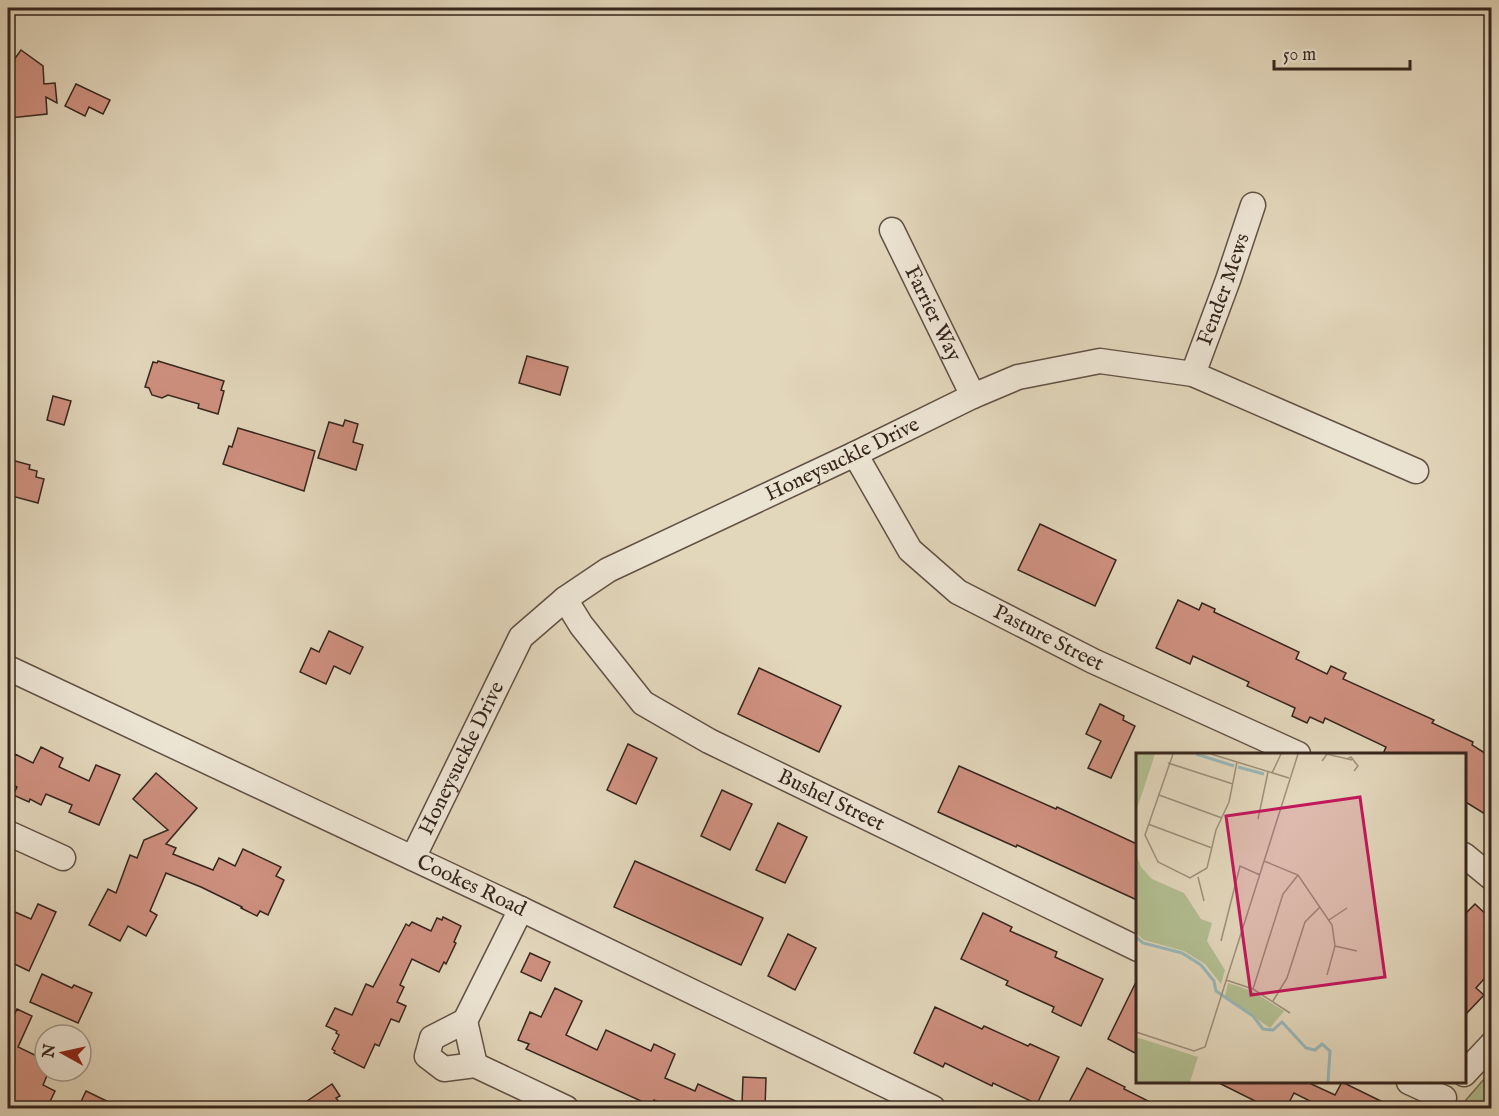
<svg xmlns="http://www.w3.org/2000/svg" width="1499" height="1116" viewBox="0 0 1499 1116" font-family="'IM FELL English',serif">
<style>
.green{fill:#b2be91;stroke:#747257;stroke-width:1.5}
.building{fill:#ce907f;stroke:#36251d;stroke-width:1.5}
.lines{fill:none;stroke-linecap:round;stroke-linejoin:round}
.minor-casing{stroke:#615144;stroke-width:27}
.minor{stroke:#ece4d3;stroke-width:24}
.labels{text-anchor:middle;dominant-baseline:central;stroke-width:4.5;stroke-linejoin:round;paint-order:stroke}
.street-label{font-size:21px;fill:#36251d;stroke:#ece4d3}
.inset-river{fill:none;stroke:#98b7b9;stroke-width:3}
.inset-road{fill:none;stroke:#9d8f7c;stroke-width:1.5}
.view{fill:#c2185b;fill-opacity:0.15;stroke:#c2185b;stroke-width:3}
.inset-edge{fill:none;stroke:#36251d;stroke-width:3}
</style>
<rect width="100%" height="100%" fill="#e2d6bb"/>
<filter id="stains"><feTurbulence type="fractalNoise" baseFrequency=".00333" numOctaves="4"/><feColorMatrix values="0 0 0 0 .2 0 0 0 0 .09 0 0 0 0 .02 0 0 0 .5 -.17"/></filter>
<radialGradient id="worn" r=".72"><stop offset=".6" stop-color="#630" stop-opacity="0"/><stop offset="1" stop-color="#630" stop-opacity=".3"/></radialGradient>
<!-- green -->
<polygon class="green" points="1491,1071 1491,1108 1459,1108"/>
<!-- building -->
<g class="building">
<polygon points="21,50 43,66 44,84 55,83 57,103 46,97 47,114 10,118 8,68"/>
<polygon points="76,84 110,100 103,114 89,107 85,116 65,106"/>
<polygon points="527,356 568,367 560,395 519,383"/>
<polygon points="158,361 224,381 221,390 224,391 218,414 198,408 199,404 168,395 162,398 152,395 149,388 145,387 153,362 157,363"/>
<polygon points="53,396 71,401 64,425 47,420"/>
<polygon points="345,420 358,424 353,442 363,445 356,470 318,458 329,422 343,426"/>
<polygon points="238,428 315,451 304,491 223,464 229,446 232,447"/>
<polygon points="8,459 30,465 29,469 37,471 36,477 44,479 38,503 8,495"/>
<polygon points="1040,524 1116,560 1095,606 1018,570"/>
<polygon points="1178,600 1199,610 1202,603 1215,609 1214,612 1299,652 1296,659 1327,674 1331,666 1346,673 1343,679 1434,720 1432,723 1473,742 1472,745 1491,757 1491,804 1485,814 1464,801 1464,754 1383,754 1386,747 1325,718 1323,723 1310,717 1307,723 1292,716 1295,708 1247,686 1249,682 1193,656 1190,664 1156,648"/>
<polygon points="329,631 363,647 350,674 334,666 326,684 300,672 311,648 319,652"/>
<polygon points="759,668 841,706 819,752 738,714"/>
<polygon points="1100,704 1124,716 1123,720 1135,726 1111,778 1088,768 1101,741 1086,734"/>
<polygon points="628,744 657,758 636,804 607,790"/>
<polygon points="41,747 63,758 59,767 89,781 96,765 120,775 99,825 69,812 72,805 46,794 41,805 30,799 29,802 13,795 17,787 8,782 8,771 15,754 33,763"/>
<polygon points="959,766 1056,809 1057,807 1137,844 1137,900 1017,845 1016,847 938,812"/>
<polygon points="156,773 197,808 166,844 176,848 173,854 213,870 219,858 235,866 243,849 281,867 276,876 284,880 268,915 260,911 257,916 241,908 242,907 201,887 166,873 150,911 157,915 146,936 128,926 120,941 89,925 108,889 116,893 130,855 137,858 144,840 168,830 133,799"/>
<polygon points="722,790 752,804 730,850 701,836"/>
<polygon points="778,823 807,837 785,883 756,870"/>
<polygon points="635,861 763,918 741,965 614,907"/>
<polygon points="38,904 56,912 29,971 8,961 8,909 31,919"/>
<polygon points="1475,904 1491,919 1491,971 1476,988 1484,995 1464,1016 1464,915"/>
<polygon points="983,913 1012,927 1010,931 1057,952 1055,957 1103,979 1081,1026 1052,1012 1054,1007 1006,985 1008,981 961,959"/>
<polygon points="443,917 461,926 454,942 456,943 446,964 444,962 439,972 412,959 400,985 404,987 397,1002 406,1006 399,1022 391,1019 379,1046 375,1044 364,1068 334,1053 335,1051 332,1049 339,1035 336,1033 337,1031 326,1026 335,1008 352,1015 366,984 373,987 406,924 409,926 412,922 431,931 437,918 442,920"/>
<polygon points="788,934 816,948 795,990 768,976"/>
<polygon points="530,953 550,962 541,981 521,972"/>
<polygon points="42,974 72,988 74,985 92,993 78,1023 30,1002"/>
<polygon points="1137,980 1137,1054 1108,1039"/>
<polygon points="555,988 582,1001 566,1035 597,1050 606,1030 651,1051 654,1044 675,1054 665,1078 695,1091 698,1084 742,1104 743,1077 766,1078 765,1108 672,1108 654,1100 652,1106 526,1049 529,1044 518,1040 530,1012 541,1017"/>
<polygon points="935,1007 982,1029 984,1026 1028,1046 1030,1044 1059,1057 1037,1104 993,1083 992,1086 945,1063 943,1067 914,1053"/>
<polygon points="17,1009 32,1016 18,1047 45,1060 45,1071 49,1071 43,1085 55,1091 47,1108 28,1108 8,1098 8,1028"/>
<polygon points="1087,1068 1125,1087 1124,1089 1162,1108 1066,1108"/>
<polygon points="1217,1082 1307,1082 1335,1095 1342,1082 1395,1108 1324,1108 1294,1093 1286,1108 1269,1108"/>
<polygon points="332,1084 340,1096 336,1098 344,1108 297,1108"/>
<polygon points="86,1091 121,1108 78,1108"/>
</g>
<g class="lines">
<!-- minor casing -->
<g class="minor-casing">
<g id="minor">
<path id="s1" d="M892,230L973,396"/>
<path id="s2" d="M1193,374L1228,280L1253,205"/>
<path id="s3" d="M855,454L910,550L958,592L1093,661L1298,754"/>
<path id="s4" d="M565,599L581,625L643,703L709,741L1138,949"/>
<path id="s5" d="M8,668L521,909L933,1108"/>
<polyline points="8,833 63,858"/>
<polyline points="1464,855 1492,878"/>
<path id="s6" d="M413,858L521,637L565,599L608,570L855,454L973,396L1018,377L1100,361L1193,374L1416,471"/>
<polyline points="521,909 465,1021 432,1038 427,1056 444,1069 475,1065 566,1108"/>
<polyline points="465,1021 475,1065"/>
<polyline points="1464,1074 1492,1044"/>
<polyline points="1409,1082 1444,1098"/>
</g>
</g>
<!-- minor -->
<use href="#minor" class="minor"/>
</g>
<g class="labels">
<!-- street labels -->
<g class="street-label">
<text stroke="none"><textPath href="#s2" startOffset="90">Fender Mews</textPath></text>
<text stroke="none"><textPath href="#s1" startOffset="93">Farrier Way</textPath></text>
<text stroke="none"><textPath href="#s6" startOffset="615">Honeysuckle Drive</textPath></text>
<text stroke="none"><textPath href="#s3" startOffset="276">Pasture Street</textPath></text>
<text stroke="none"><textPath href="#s6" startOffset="111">Honeysuckle Drive</textPath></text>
<text stroke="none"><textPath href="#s4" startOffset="342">Bushel Street</textPath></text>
<text stroke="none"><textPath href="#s5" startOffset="512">Cookes Road</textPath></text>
</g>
</g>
<!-- overview -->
<g transform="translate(1136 753)">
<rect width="330" height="330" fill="#e2d6bb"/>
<path d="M0,1H19L0,59ZM0,101L5,114L16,126L48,140L65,166L76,170L71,188L89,217L85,231L69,211L48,198L8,187L1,181ZM92,230L116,238L148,258L134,275L89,243ZM0,284L62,304L54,329H0Z" fill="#b2be91"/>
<path class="inset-river" d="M60,1L98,13M102,14L128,21M0,184L7,190L46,200L65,212L78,228L80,238L117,263L127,276L137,277L146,269L170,295L179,297L186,291L194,298L192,329"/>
<path class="inset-road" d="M37,1L9,82L22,109L54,125L71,115L80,77L93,49L101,9M75,1L153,25M211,6L215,4L222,13L218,18M186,8L191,1L216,7M32,10L97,31M136,20L145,1M23,42L86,65M122,66L132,19M12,71L76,95M128,108L162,122L196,172L199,193L191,222M62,124L68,148M193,167L211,155M85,188L104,113L124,122M199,193L221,198M90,227L117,236L154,260M117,236L147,141L162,122M137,248L151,225L169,169L184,154M0,279L58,298L69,294L162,1"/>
<path class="view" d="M224,44L249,224L115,242L90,63Z"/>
<rect width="330" height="330" class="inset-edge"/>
</g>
<!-- margin -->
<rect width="1499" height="1116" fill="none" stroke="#e2d6bb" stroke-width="30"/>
<rect x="9" y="9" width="1481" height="1098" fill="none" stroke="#36251d" stroke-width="3"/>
<rect x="15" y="15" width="1469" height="1086" fill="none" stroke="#36251d" stroke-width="1.5"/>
<!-- north arrow -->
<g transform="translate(63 1053) rotate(278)"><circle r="28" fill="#ece4d3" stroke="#a3988a" stroke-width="1.5"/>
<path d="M0-4.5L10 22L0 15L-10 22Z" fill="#8f2418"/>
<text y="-9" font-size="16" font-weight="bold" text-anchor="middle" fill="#36251d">N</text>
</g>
<!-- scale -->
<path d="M1274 60v9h136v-9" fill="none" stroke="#36251d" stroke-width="3"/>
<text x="1283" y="60" font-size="18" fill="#36251d" stroke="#ece4d3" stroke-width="4.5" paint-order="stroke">50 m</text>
<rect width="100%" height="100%" filter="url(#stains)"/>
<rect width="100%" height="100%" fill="url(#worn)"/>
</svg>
